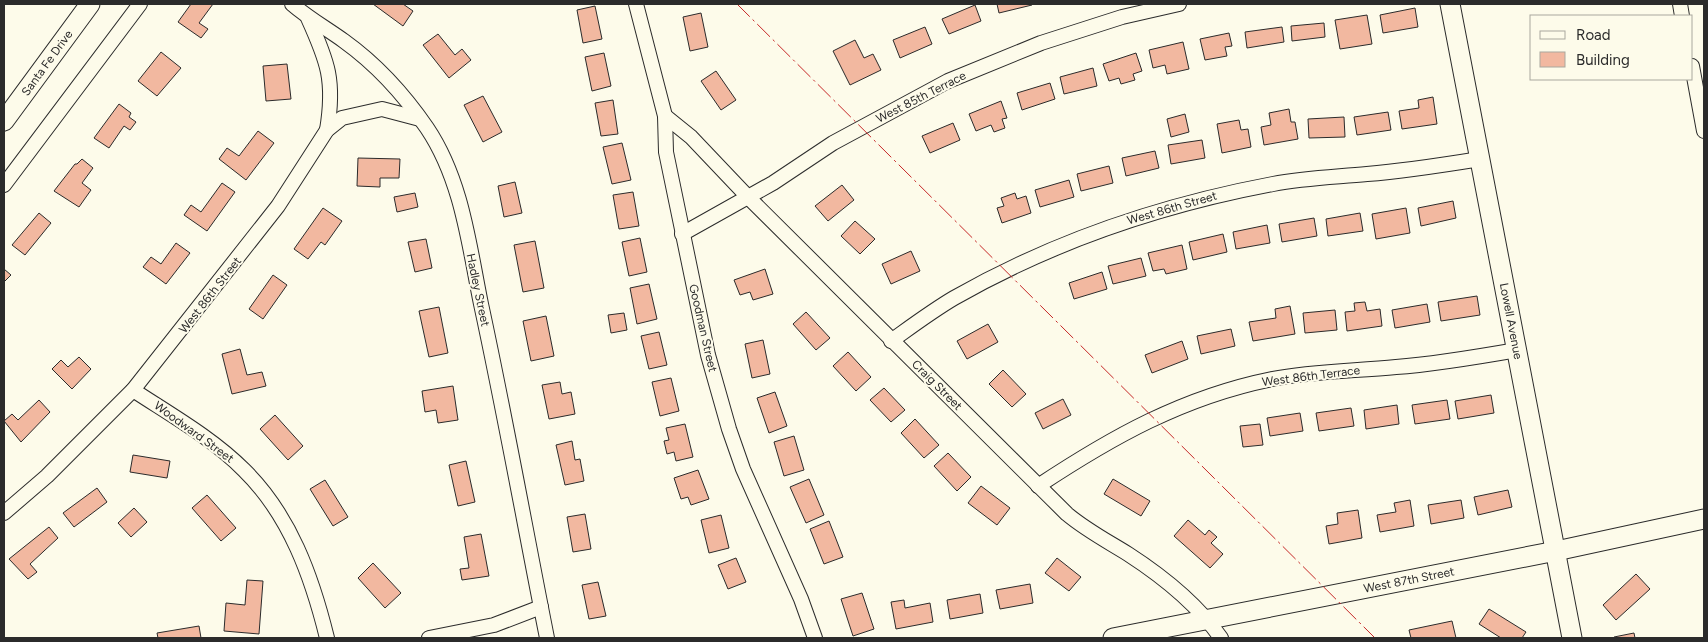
<svg xmlns="http://www.w3.org/2000/svg" width="1708" height="642" viewBox="0 0 1708 642" font-family="Figtree,sans-serif">
<style>
.building{fill:#f2b8a0;stroke:#2b2b2b}
.lines{fill:none;stroke-linecap:round;stroke-linejoin:round}
.street-casing{stroke:#2b2b2b;stroke-width:16}
.secondary-casing{stroke:#2b2b2b;stroke-width:21}
.street{stroke:#fdfbea;stroke-width:14}
.secondary{stroke:#fdfbea;stroke-width:19}
.power{stroke:#c62828;stroke-width:1;stroke-dasharray:18 4 2.5 4;stroke-linecap:butt}
.labels{text-anchor:middle;dominant-baseline:central;stroke-width:4;stroke-linejoin:round;paint-order:stroke}
.street-label{font-size:12px;fill:#2b2b2b;stroke:#fdfbea}
</style>
<rect width="100%" height="100%" fill="#fdfbea"/>
<!-- building -->
<g class="building">
<polygon points="191,4 213,4 199,23 208,29 201,38 178,22"/>
<polygon points="373,4 403,4 413,11 403,26"/>
<polygon points="997,4 1032,4 1032,5 999,13"/>
<polygon points="975,5 981,21 949,34 942,19"/>
<polygon points="595,6 602,39 583,43 577,10"/>
<polygon points="1415,8 1418,27 1383,33 1380,15"/>
<polygon points="701,13 708,47 690,51 683,17"/>
<polygon points="1367,15 1372,44 1340,49 1335,20"/>
<polygon points="1324,23 1325,37 1292,41 1291,26"/>
<polygon points="925,27 932,44 900,58 893,40"/>
<polygon points="1282,27 1284,42 1247,48 1245,32"/>
<polygon points="1229,33 1232,46 1225,47 1227,56 1205,60 1200,39"/>
<polygon points="438,34 455,55 462,49 471,60 449,78 423,45"/>
<polygon points="855,40 864,58 873,54 881,70 850,85 833,51"/>
<polygon points="1183,42 1189,69 1167,74 1165,65 1153,68 1149,50"/>
<polygon points="161,52 181,68 157,96 138,81"/>
<polygon points="604,53 611,86 592,91 585,57"/>
<polygon points="1136,53 1142,71 1133,74 1135,80 1121,84 1119,78 1109,81 1103,64"/>
<polygon points="287,64 291,99 266,101 263,66"/>
<polygon points="1093,68 1097,86 1064,94 1060,77"/>
<polygon points="716,71 736,100 721,110 701,81"/>
<polygon points="1050,83 1055,99 1022,110 1017,93"/>
<polygon points="483,96 502,132 483,142 464,105"/>
<polygon points="1433,97 1437,124 1402,129 1399,111 1419,108 1418,100"/>
<polygon points="613,100 618,134 601,136 595,103"/>
<polygon points="1001,101 1007,118 1002,119 1005,128 994,132 991,125 976,131 969,114"/>
<polygon points="119,104 131,113 129,117 136,122 130,130 124,126 109,148 94,138"/>
<polygon points="1289,109 1291,122 1295,122 1298,139 1264,145 1261,127 1271,125 1269,113"/>
<polygon points="1388,112 1391,130 1357,135 1354,117"/>
<polygon points="1185,114 1189,132 1171,137 1167,119"/>
<polygon points="1344,117 1345,137 1309,138 1308,119"/>
<polygon points="1239,120 1241,130 1248,129 1251,147 1222,153 1217,124"/>
<polygon points="953,123 960,140 930,153 922,136"/>
<polygon points="258,131 274,143 246,180 219,159 227,148 239,156"/>
<polygon points="1202,140 1205,158 1171,164 1168,145"/>
<polygon points="622,143 631,180 612,184 603,147"/>
<polygon points="1155,151 1159,168 1126,176 1122,158"/>
<polygon points="358,158 400,159 399,178 380,178 380,187 357,186"/>
<polygon points="82,159 93,168 82,183 91,190 79,207 54,191 75,164 77,164"/>
<polygon points="1109,166 1113,183 1081,191 1077,174"/>
<polygon points="1069,180 1074,197 1040,207 1035,190"/>
<polygon points="515,182 522,213 504,217 498,186"/>
<polygon points="222,183 235,192 207,231 184,215 191,205 201,212"/>
<polygon points="842,185 854,200 828,221 815,206"/>
<polygon points="633,192 639,226 619,229 613,195"/>
<polygon points="415,193 418,207 397,212 394,197"/>
<polygon points="1015,193 1017,199 1026,196 1031,213 1002,223 997,208 1004,206 1001,198"/>
<polygon points="1453,201 1456,218 1421,226 1418,208"/>
<polygon points="323,208 342,221 325,245 321,242 308,259 294,249"/>
<polygon points="1406,208 1410,233 1376,239 1372,214"/>
<polygon points="39,213 51,223 25,255 12,245"/>
<polygon points="1360,213 1363,231 1328,236 1326,219"/>
<polygon points="1314,218 1317,236 1282,242 1279,224"/>
<polygon points="855,221 875,239 860,254 841,236"/>
<polygon points="1267,225 1270,243 1236,249 1233,232"/>
<polygon points="1223,234 1227,252 1193,260 1189,242"/>
<polygon points="640,238 647,272 629,276 622,242"/>
<polygon points="426,239 432,268 415,272 408,242"/>
<polygon points="535,241 544,288 523,292 514,245"/>
<polygon points="176,243 190,253 166,284 143,267 151,257 161,264"/>
<polygon points="1182,245 1187,269 1166,274 1164,269 1153,271 1148,253"/>
<polygon points="911,251 920,271 891,284 882,264"/>
<polygon points="1141,258 1146,276 1113,284 1108,266"/>
<polygon points="4,269 11,275 4,282"/>
<polygon points="765,269 773,294 753,300 750,292 740,295 734,280"/>
<polygon points="1102,272 1107,289 1074,299 1069,283"/>
<polygon points="273,275 287,285 263,319 249,309"/>
<polygon points="649,284 657,319 637,324 630,288"/>
<polygon points="1477,296 1480,315 1441,321 1438,302"/>
<polygon points="1365,302 1367,311 1380,309 1382,326 1347,331 1345,312 1355,311 1354,303"/>
<polygon points="1427,304 1430,322 1395,328 1392,310"/>
<polygon points="1290,306 1295,334 1253,341 1249,322 1276,318 1275,309"/>
<polygon points="439,307 448,353 429,357 419,311"/>
<polygon points="1335,310 1337,330 1305,333 1303,313"/>
<polygon points="806,312 830,338 816,350 793,324"/>
<polygon points="624,313 627,330 611,333 608,315"/>
<polygon points="546,316 554,356 531,361 523,321"/>
<polygon points="988,324 998,342 967,359 957,341"/>
<polygon points="1231,329 1235,346 1201,354 1197,336"/>
<polygon points="659,332 667,365 649,369 641,336"/>
<polygon points="763,340 770,374 752,378 745,344"/>
<polygon points="1182,341 1188,359 1152,373 1145,355"/>
<polygon points="240,349 247,375 262,372 266,386 232,394 222,354"/>
<polygon points="848,352 871,377 856,391 833,366"/>
<polygon points="79,357 91,369 72,389 52,369 61,360 68,367"/>
<polygon points="1003,370 1026,394 1012,407 989,384"/>
<polygon points="671,378 679,411 660,416 652,382"/>
<polygon points="560,382 562,394 571,392 575,414 549,419 542,385"/>
<polygon points="453,386 458,420 438,423 436,410 425,412 422,391"/>
<polygon points="884,388 905,410 891,422 870,400"/>
<polygon points="775,392 787,426 769,433 757,398"/>
<polygon points="1491,395 1494,413 1458,419 1455,401"/>
<polygon points="1063,399 1071,415 1043,429 1035,413"/>
<polygon points="39,400 50,412 21,442 4,421 12,414 18,420"/>
<polygon points="1447,400 1450,419 1415,424 1412,405"/>
<polygon points="1397,405 1399,424 1366,429 1364,410"/>
<polygon points="1351,408 1354,426 1319,431 1316,413"/>
<polygon points="1300,413 1303,431 1270,436 1267,418"/>
<polygon points="275,415 303,446 288,460 260,429"/>
<polygon points="915,419 939,445 924,458 901,433"/>
<polygon points="685,424 693,457 676,461 674,452 667,454 664,441 669,440 666,428"/>
<polygon points="1260,424 1263,445 1243,447 1240,426"/>
<polygon points="794,436 804,470 784,476 774,442"/>
<polygon points="572,441 575,460 580,459 584,481 565,485 556,445"/>
<polygon points="948,453 971,477 957,491 934,466"/>
<polygon points="133,455 170,461 167,478 130,472"/>
<polygon points="466,461 475,502 458,506 449,465"/>
<polygon points="698,470 709,499 691,505 688,497 681,499 674,478"/>
<polygon points="809,479 824,515 806,523 790,487"/>
<polygon points="1113,479 1150,501 1141,516 1104,494"/>
<polygon points="325,480 348,517 333,526 310,489"/>
<polygon points="981,486 1010,508 997,525 968,503"/>
<polygon points="97,488 107,502 74,527 63,513"/>
<polygon points="1508,490 1512,507 1478,515 1474,497"/>
<polygon points="207,495 236,528 221,541 192,508"/>
<polygon points="1410,500 1414,526 1380,532 1377,515 1396,512 1394,503"/>
<polygon points="1461,500 1464,518 1431,524 1428,505"/>
<polygon points="134,508 147,522 131,537 118,523"/>
<polygon points="1358,510 1362,538 1329,544 1326,526 1338,524 1337,513"/>
<polygon points="585,514 591,549 573,552 567,517"/>
<polygon points="721,515 729,548 709,553 701,520"/>
<polygon points="1188,520 1205,535 1209,530 1217,537 1211,543 1223,554 1210,568 1174,536"/>
<polygon points="829,521 843,557 824,564 810,529"/>
<polygon points="49,527 58,538 30,564 37,572 28,579 9,559"/>
<polygon points="481,534 489,576 462,580 460,569 469,568 464,537"/>
<polygon points="736,558 746,582 728,589 718,565"/>
<polygon points="1057,558 1081,577 1069,591 1045,573"/>
<polygon points="373,563 401,593 385,608 358,578"/>
<polygon points="1636,574 1650,589 1616,620 1603,605"/>
<polygon points="247,580 263,581 259,634 224,631 226,603 245,605"/>
<polygon points="598,582 606,616 589,619 582,585"/>
<polygon points="1030,584 1033,603 1000,609 996,590"/>
<polygon points="862,593 874,629 853,636 841,599"/>
<polygon points="980,594 983,613 950,619 947,600"/>
<polygon points="904,600 905,608 930,603 933,622 896,629 891,602"/>
<polygon points="1489,609 1526,632 1522,638 1501,638 1479,624"/>
<polygon points="1452,621 1456,638 1411,638 1409,630"/>
<polygon points="199,626 201,638 158,638 157,633"/>
<polygon points="1634,633 1635,638 1614,638 1614,637"/>
</g>
<g class="lines">
<!-- street casing -->
<g class="street-casing">
<g id="street">
<path d="M292,4C308,18 326,28 344,41C376,64 405,96 427,128C462,180 469,245 481,304C505,415 525,527 547,638"/>
<polyline points="636,4 665,116 666,152 708,355 729,429 743,469 801,599 815,638"/>
<polyline points="1680,4 1682,16"/>
<path d="M308,18C328,62 335,81 327,130"/>
<polyline points="1692,66 1704,131"/>
<path d="M665,116L691,137L748,197L1067,514C1086,530 1107,541 1128,554C1162,576 1198,605 1221,638"/>
<polyline points="4,185 140,4"/>
<polyline points="682,234 773,183 833,143 948,81 1041,43 1122,17 1179,4"/>
<path d="M891,341C912,326 932,311 954,298C1054,241 1161,205 1273,184C1304,178 1336,177 1367,174C1405,171 1443,165 1480,159"/>
<path d="M133,390C171,415 212,438 244,470C290,515 312,577 327,638"/>
<path d="M1038,486C1112,437 1183,397 1272,379C1313,371 1355,371 1396,367C1437,364 1477,357 1517,350"/>
<polyline points="4,513 47,476 133,390 278,206 327,130 342,118 382,109 420,119"/>
<polyline points="429,638 494,625 541,607"/>
</g>
</g>
<!-- secondary casing -->
<g class="secondary-casing">
<g id="secondary">
<polyline points="1450,4 1572,638"/>
<polyline points="4,121 90,4"/>
<polyline points="1113,638 1556,551 1704,519"/>
</g>
</g>
<!-- street -->
<use href="#street" class="street"/>
<!-- secondary -->
<use href="#secondary" class="secondary"/>
<!-- power -->
<polyline class="power" points="737,4 1375,638"/>
</g>
<g class="labels">
<!-- street labels -->
<g class="street-label">
<text transform="translate(47 63) rotate(-54)">Santa Fe Drive</text>
<text transform="translate(921 97) rotate(-27)">West 85th Terrace</text>
<text transform="translate(1172 208) rotate(-16)">West 86th Street</text>
<text transform="translate(478 290) rotate(78)">Hadley Street</text>
<text transform="translate(210 295) rotate(-52)">West 86th Street</text>
<text transform="translate(1511 321) rotate(79)">Lowell Avenue</text>
<text transform="translate(703 328) rotate(77)">Goodman Street</text>
<text transform="translate(1311 376) rotate(-7)">West 86th Terrace</text>
<text transform="translate(937 385) rotate(45)">Craig Street</text>
<text transform="translate(194 432) rotate(36)">Woodward Street</text>
<text transform="translate(1409 580) rotate(-11)">West 87th Street</text>
</g>
</g>
<!-- border -->
<rect width="1708" height="642" fill="none" stroke="#2b2b2b" stroke-width="10"/>
<!-- legend -->
<rect x="1530" y="15" width="162" height="65" fill="#fdfbea" stroke="#a9a89e"/>
<rect x="1540" y="31" width="25" height="8" fill="#fdfbea" stroke="#a9a89e"/>
<text x="1576" y="40" font-size="15" fill="#2b2b2b">Road</text>
<rect x="1540" y="52" width="25" height="15" fill="#f2b8a0" stroke="#a9a89e"/>
<text x="1576" y="65" font-size="15" fill="#2b2b2b">Building</text>
</svg>
